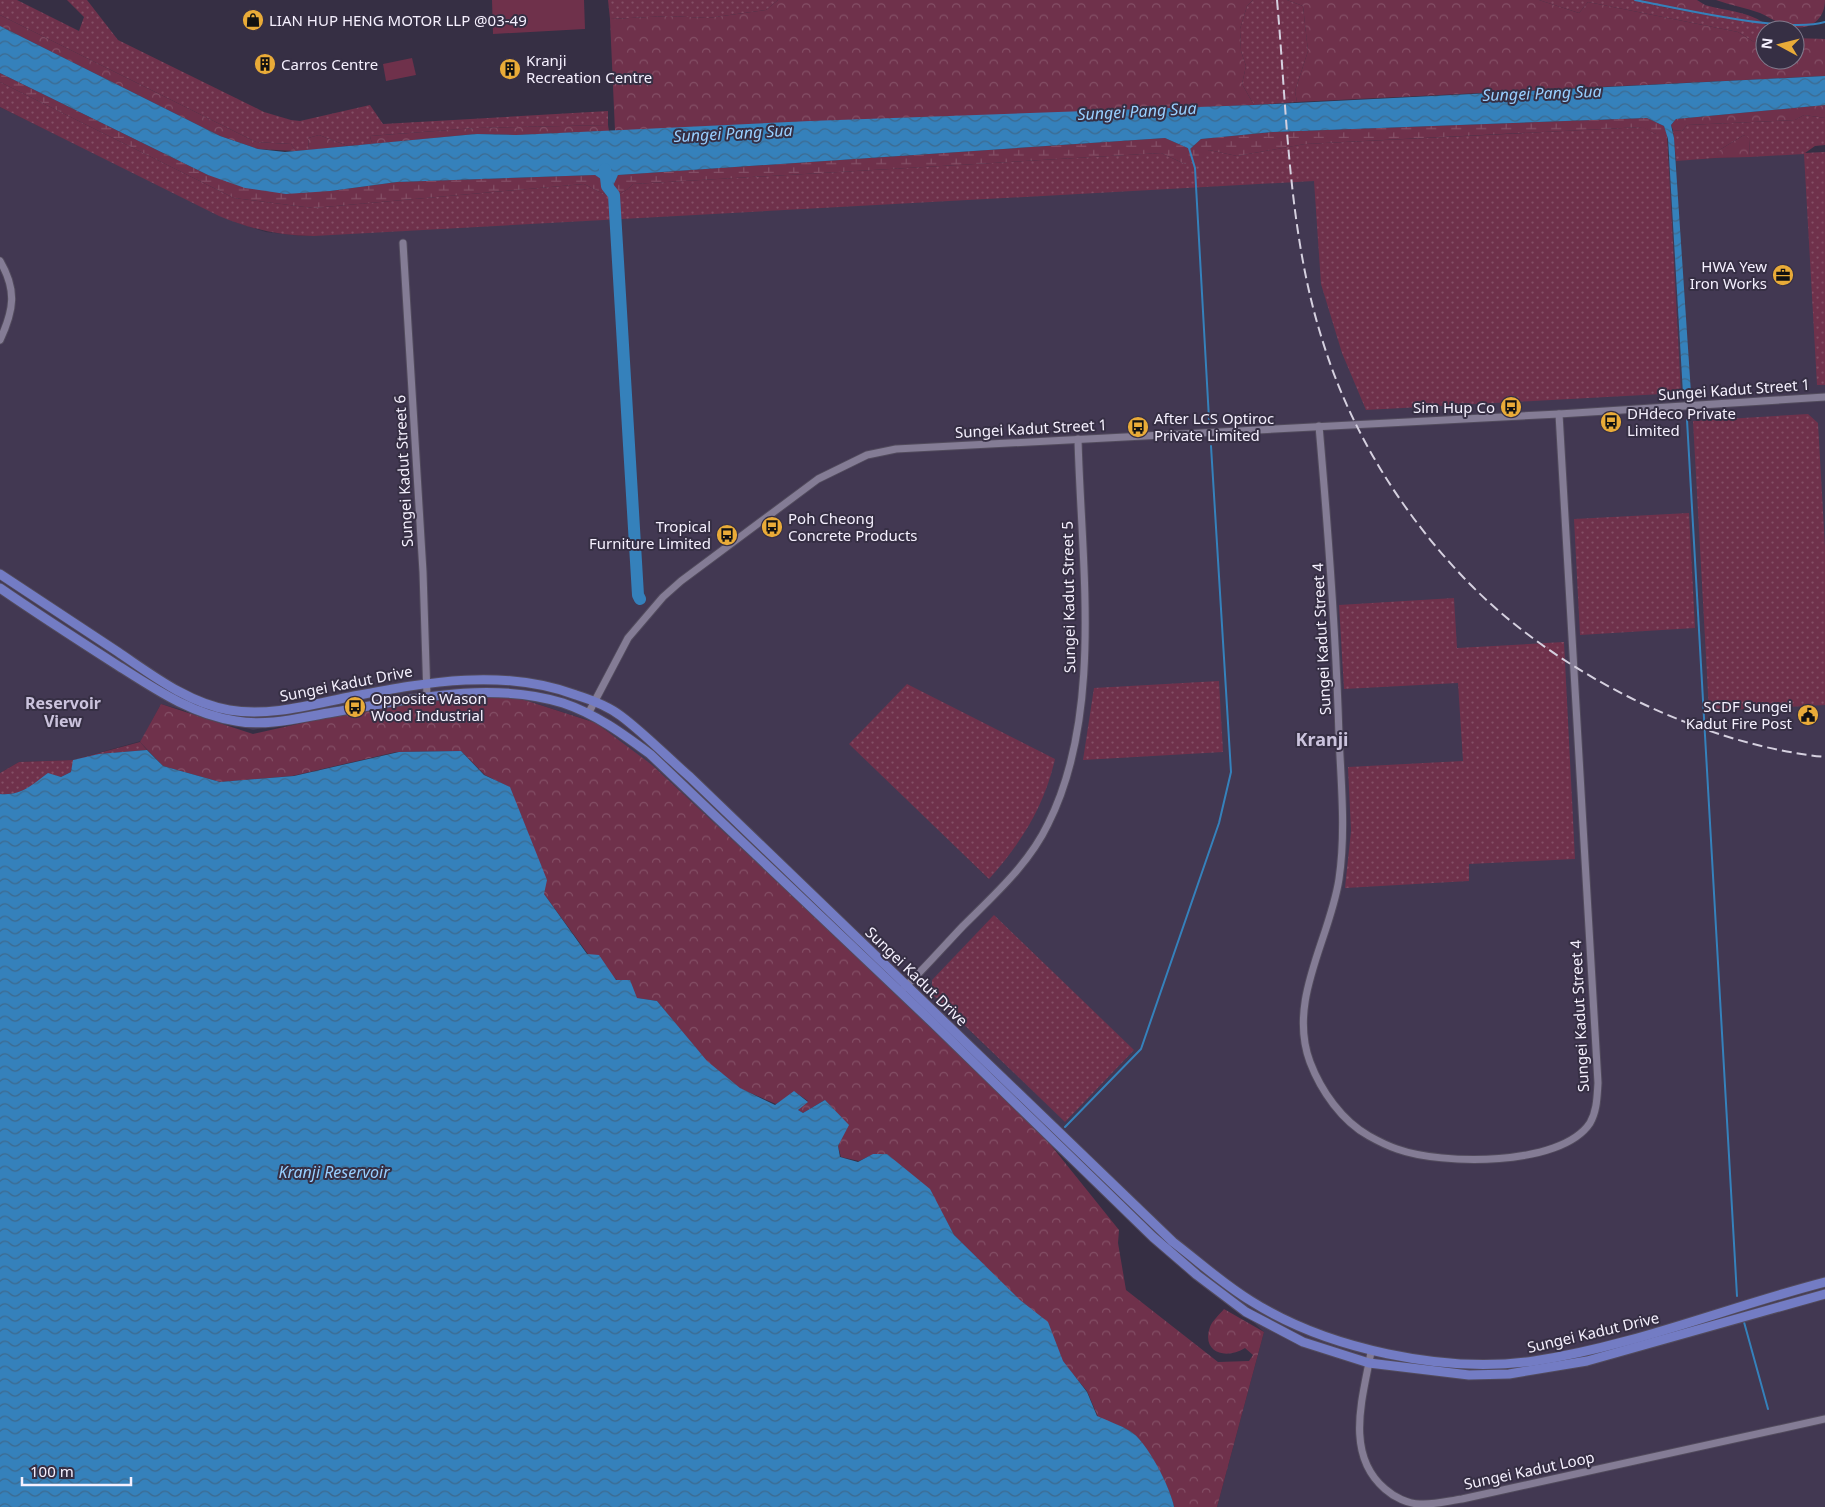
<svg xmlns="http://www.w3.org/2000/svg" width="1825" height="1507" viewBox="0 0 1825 1507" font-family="'Noto Sans',sans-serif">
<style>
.built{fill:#423852}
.grass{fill:url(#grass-dots)}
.forest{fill:url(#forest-crowns)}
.wetland{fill:url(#wetland-marsh)}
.garden{fill:#6f314b}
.water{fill:url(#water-waves)}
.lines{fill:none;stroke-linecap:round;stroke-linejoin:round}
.stream{stroke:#3581bb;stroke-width:2}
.river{stroke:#3581bb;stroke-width:12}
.minor-casing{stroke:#524b5d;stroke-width:9}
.major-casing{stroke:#524b5d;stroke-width:11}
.minor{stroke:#847c95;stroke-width:7}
.major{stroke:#737cc4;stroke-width:9}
.rail{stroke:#d5d0df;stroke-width:2;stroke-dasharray:10 5;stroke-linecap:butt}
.labels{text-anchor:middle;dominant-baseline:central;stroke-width:4;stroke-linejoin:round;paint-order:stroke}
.poi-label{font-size:15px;fill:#f5f0fe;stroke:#362f44;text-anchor:start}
.street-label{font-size:15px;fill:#f5f0fe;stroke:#362f44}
.water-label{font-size:16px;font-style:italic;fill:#98cfff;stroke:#362f44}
.neighbourhood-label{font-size:16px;font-weight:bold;fill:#cbc3dd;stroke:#362f44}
.quarter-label{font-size:18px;font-weight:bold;fill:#cbc3dd;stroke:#362f44}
</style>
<defs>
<pattern id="grass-dots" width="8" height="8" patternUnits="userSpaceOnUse" patternTransform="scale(1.25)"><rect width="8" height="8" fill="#6f314b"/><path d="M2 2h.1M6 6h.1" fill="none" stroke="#844f66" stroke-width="1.8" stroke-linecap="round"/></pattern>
<pattern id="forest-crowns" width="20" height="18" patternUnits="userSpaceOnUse" patternTransform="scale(1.25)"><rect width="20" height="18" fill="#6f314b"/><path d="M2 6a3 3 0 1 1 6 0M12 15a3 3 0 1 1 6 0" fill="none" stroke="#844f66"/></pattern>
<pattern id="wetland-marsh" width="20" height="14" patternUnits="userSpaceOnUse" patternTransform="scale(1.25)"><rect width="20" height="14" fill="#6f314b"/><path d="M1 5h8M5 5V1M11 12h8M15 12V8" fill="none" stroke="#844f66"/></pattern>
<pattern id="water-waves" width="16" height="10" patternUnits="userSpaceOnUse" patternTransform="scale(1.25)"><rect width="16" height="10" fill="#3581bb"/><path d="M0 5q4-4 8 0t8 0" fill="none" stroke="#3d6a8f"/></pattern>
</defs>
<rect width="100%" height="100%" fill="#362f44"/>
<!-- built -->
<polygon class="built" points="0,107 235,222 266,232 302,236 1825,152 1825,1507 1217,1507 1264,1332 597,723 509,695 426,695 253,730 161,704 141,741 73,760 19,762 0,773"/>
<!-- grass -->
<g class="grass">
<polygon points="0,0 17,0 79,31 84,17 67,0 87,0 118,40 264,112 291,120 300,121 370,105 383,124 608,111 608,125 475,128 370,136 372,144 348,146 319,135 308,138 309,150 296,151 291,144 256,142 0,15"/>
<polygon points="608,0 778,0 766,10 708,18 668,16 610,19"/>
<polygon points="1253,0 1287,0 1303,6 1308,51 1295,91 1297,102 1254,105 1242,84 1246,66 1241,51 1240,29 1247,6"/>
<path d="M1539,0H1644L1651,5L1702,14L1705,5C1724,11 1759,12 1770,30H1765V40L1754,42L1738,32L1588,2L1579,13Z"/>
<path d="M0,82L234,198L313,208L584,184C604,194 615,203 633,184L1161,153L1185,164L1209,150L1237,156L1305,144L1643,127L1656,134H1667L1681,393L1366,410L1342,353L1321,284L1314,181L314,236C280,236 250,229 219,216L0,107Z"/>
<polygon points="1804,115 1825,118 1825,145 1815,146 1805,153 1825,152 1825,385 1817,385 1804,154 1750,157 1749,139 1744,135 1721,149 1716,155 1716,158 1676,161 1673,130 1682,131 1687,125 1795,120"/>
<polygon points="1808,414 1818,423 1825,547 1825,705 1709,711 1693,421"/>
<polygon points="1689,513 1695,628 1580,635 1574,519"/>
<polygon points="1454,598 1457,648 1564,642 1575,859 1469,864 1469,881 1345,888 1351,831 1348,767 1463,761 1458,683 1344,689 1339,605"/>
<polygon points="1219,681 1223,752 1083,760 1094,688"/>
<path d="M907,684L1055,759C1044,807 1021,843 989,879L849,744Z"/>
<path d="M140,742L147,750L100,754L74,760L71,772L61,777L48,774C32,786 21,796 0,794V773L19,762L73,760Z"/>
<polygon points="994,915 1134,1050 1065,1122 932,994 932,980"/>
</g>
<!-- forest -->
<g class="forest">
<polygon points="778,0 1253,0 1247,6 1240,29 1241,51 1246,66 1242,84 1254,105 615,131 610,19 668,16 708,18 766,10"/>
<polygon points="1287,0 1539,0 1579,13 1588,2 1738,32 1754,42 1765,40 1765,60 1795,60 1795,38 1825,39 1825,76 1297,102 1295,91 1308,51 1303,6"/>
<polygon points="1644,0 1697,0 1705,5 1702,14 1651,5"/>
<path d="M1716,0H1825C1825,22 1806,33 1785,25C1776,22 1769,17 1760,13C1746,8 1730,5 1716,0Z"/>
<polygon points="0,15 256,142 291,144 296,151 258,149 220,136 0,26"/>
<polygon points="1825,105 1825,118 1804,115 1795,120 1687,125 1682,131 1673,130 1671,125 1676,119"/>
<polygon points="608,125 609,131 516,135 476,134 372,144 370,136 475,128"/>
<polygon points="319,135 348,146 309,150 308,138"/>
<polygon points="1744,135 1749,138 1750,157 1716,158 1715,155 1721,149"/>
<path d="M427,695H509L596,723L652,765L1025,1113L1119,1230L1118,1243L1126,1290L1218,1362L1249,1361L1253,1355L1245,1348C1226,1360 1201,1353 1210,1327C1212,1321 1220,1314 1224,1309L1264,1332L1217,1507H1174C1171,1489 1145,1440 1130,1431C1120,1425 1108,1422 1098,1417L1087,1391L1062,1361L1020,1301L954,1235L929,1189L886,1154H874L859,1161L841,1157L838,1146L848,1125L825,1100L803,1113L798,1110L808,1101L795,1092L776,1104L741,1089L707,1062L657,1001L637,998L588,954L544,894L528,833L509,787L485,775L461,751L396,752L292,776L220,782L163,766L140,742L161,704L253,734Z"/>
</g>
<!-- wetland -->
<path class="wetland" d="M0,73L208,175L330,191L397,182L595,175L602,179L603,186H612L618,175L1165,138L1190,149L1201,139L1273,132L1647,118L1664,126L1667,134H1656L1642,127L1305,144L1237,156L1209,150L1202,158L1185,164L1161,153L633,184C615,203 604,194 584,184L313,208L234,198L0,82Z"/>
<!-- garden -->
<g class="garden">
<polygon points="492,0 584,0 585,29 493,34"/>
<polygon points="412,58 416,75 386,81 383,64"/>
</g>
<!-- water -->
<g class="water">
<polygon points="0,26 220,136 258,149 285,152 476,134 516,135 810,121 1254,105 1825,76 1825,105 1676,119 1671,125 1674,138 1691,393 1683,394 1668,139 1664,126 1647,118 1273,132 1201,139 1190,149 1165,138 618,175 613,186 603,186 601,179 595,175 397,182 330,191 286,194 245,188 208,175 0,73"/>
<path d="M147,750L163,766L220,782L294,776L399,752L461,751L484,775L510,787L547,880L544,894L587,954L599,955L616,980H630L637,998L657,1001L707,1061L740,1088L775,1105L794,1091L808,1102L798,1110L803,1113L825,1100L849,1125L838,1146L840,1157L858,1162L873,1154H887L930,1189L954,1235L1020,1300L1048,1322L1063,1361L1087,1392L1097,1416C1108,1421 1120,1425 1130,1431C1146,1440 1171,1488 1174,1507H0V794C21,796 32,785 48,773L61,777L71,772L73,760L99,754Z"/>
</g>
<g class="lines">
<!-- stream -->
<g class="stream">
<path d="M1635,0C1677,8 1788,34 1825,22"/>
<polyline points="1189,148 1195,168 1209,419"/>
<polyline points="1687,420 1737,1296"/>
<polyline points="1065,1127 1141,1049 1219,823 1231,772 1211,446"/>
<polyline points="1744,1322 1768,1409"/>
</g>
<!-- river -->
<polyline class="river" points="605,169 607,186 614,195 638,595 640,599"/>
<!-- minor casing -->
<g class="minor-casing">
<g id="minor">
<polyline points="403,243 423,572 427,697"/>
<path d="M0,261C17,290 14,310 0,340"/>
<path d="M1319,426C1328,529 1336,633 1339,736C1341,783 1346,832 1339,879C1330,939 1287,1000 1310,1062C1321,1091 1342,1121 1369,1136C1378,1141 1388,1146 1397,1149C1441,1165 1561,1167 1590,1123C1597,1111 1597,1097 1598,1083L1559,414"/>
<polyline points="588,714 628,638 663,597 681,581 818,479 867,455 896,449 1559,414 1825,397"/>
<path d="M903,989C924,969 943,947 963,926C994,895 1029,864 1048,824C1104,713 1081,561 1078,439"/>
<path d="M1371,1352C1363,1397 1344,1454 1385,1489C1394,1497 1408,1504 1420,1504C1434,1505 1448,1501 1462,1499L1825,1419"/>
</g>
</g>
<!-- major casing -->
<g class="major-casing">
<g id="major">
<path d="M0,574C40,600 79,626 118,652C152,675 188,703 229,710C271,717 313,704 354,696C428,682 503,668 576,695C592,700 608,706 621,716C645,734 667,757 690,777L1173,1242C1198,1261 1223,1284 1251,1301C1327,1349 1445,1374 1534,1361C1634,1346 1728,1307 1825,1282"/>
<path d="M0,588C39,615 78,640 117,665C155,689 191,714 236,721C268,727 302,717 334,712C407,700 489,680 563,703C596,714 623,734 650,754L932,1022L1153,1237L1197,1275L1246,1312L1303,1342L1369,1363L1469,1375L1509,1374L1587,1361L1825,1294"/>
</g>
</g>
<!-- minor -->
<use href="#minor" class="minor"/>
<!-- major -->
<use href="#major" class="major"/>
<!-- rail -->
<path class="rail" d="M1277,0C1287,111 1288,232 1322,339C1349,428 1400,511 1464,578C1553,671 1697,744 1825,757"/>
</g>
<!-- icons -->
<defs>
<g id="shop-disc" transform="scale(1.125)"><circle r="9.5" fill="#e9ab38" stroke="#362f44"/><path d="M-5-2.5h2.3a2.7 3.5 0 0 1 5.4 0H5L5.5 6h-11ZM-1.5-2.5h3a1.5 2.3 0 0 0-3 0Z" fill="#111"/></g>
<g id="building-disc" transform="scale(1.125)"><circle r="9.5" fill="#e9ab38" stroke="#362f44"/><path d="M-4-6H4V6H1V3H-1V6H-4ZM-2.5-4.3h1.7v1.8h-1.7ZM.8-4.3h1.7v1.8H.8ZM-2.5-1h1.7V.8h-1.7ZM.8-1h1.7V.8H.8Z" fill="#111"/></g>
<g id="office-disc" transform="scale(1.125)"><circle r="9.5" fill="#e9ab38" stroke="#362f44"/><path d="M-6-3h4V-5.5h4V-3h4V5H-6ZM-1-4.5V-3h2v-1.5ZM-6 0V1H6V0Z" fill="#111"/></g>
<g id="bus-disc" transform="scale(1.125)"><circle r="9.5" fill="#e9ab38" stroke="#362f44"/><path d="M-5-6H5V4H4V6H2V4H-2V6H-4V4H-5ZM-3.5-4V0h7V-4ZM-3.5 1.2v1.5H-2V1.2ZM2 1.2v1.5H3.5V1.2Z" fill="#111"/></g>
<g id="civic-disc" transform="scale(1.125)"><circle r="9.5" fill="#e9ab38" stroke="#362f44"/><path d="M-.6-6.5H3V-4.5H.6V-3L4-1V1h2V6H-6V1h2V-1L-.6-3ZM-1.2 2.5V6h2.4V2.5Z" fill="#111"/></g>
</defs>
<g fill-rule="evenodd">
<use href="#shop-disc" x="253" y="20"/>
<use href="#building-disc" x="265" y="64"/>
<use href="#building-disc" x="510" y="69"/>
<use href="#office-disc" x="1783" y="275"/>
<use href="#bus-disc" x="1511" y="407"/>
<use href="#bus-disc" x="1611" y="422"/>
<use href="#bus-disc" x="1138" y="427"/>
<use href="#bus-disc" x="772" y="527"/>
<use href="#bus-disc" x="727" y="535"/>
<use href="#bus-disc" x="355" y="707"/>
<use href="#civic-disc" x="1808" y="715"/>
</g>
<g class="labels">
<!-- poi labels -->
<g class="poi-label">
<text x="269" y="20">LIAN HUP HENG MOTOR LLP @03-49</text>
<text x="526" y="60">Kranji<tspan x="526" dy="17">Recreation Centre</tspan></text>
<text x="281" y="64">Carros Centre</text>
<text x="1767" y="266" text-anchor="end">HWA Yew<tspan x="1767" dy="17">Iron Works</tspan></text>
<text x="1495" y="407" text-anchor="end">Sim Hup Co</text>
<text x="1627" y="413">DHdeco Private<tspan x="1627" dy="17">Limited</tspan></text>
<text x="1154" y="418">After LCS Optiroc<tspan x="1154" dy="17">Private Limited</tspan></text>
<text x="788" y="518">Poh Cheong<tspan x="788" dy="17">Concrete Products</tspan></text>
<text x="711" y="526" text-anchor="end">Tropical<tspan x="711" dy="17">Furniture Limited</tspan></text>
<text x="371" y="698">Opposite Wason<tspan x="371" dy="17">Wood Industrial</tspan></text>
<text x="1792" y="706" text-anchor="end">SCDF Sungei<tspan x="1792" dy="17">Kadut Fire Post</tspan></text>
</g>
<!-- street labels -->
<g class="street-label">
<text transform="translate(1734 389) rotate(-4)">Sungei Kadut Street 1</text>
<text transform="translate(1031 428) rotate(-3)">Sungei Kadut Street 1</text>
<text transform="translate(403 471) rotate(-93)">Sungei Kadut Street 6</text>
<text transform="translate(1068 597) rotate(-91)">Sungei Kadut Street 5</text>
<text transform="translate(1321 639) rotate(-93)">Sungei Kadut Street 4</text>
<text transform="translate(346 683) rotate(-11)">Sungei Kadut Drive</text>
<text transform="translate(917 976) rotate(44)">Sungei Kadut Drive</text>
<text transform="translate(1579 1016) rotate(-93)">Sungei Kadut Street 4</text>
<text transform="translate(1593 1332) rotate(-13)">Sungei Kadut Drive</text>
<text transform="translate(1529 1470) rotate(-12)">Sungei Kadut Loop</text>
</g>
<!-- water labels -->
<g class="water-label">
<text transform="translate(1542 93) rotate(-2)">Sungei Pang Sua</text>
<text transform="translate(1137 111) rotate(-3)">Sungei Pang Sua</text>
<text transform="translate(733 133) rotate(-3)">Sungei Pang Sua</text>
<text x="334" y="1172">Kranji Reservoir</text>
</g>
<!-- neighbourhood labels -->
<g class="neighbourhood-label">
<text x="63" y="703">Reservoir<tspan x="63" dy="18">View</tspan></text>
</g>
<!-- quarter labels -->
<g class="quarter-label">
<text x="1322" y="739">Kranji</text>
</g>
</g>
<!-- north arrow -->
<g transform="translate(1780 45) rotate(277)"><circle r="24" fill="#362f44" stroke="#827c8e"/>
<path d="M0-4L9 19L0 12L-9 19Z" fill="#e9ab38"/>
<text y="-8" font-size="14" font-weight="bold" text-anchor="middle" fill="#f5f0fe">N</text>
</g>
<!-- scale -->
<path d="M22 1477v8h109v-8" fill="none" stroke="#f5f0fe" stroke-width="2.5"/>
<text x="30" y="1477" font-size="15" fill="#f5f0fe" stroke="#362f44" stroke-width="4" paint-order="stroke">100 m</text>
</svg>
